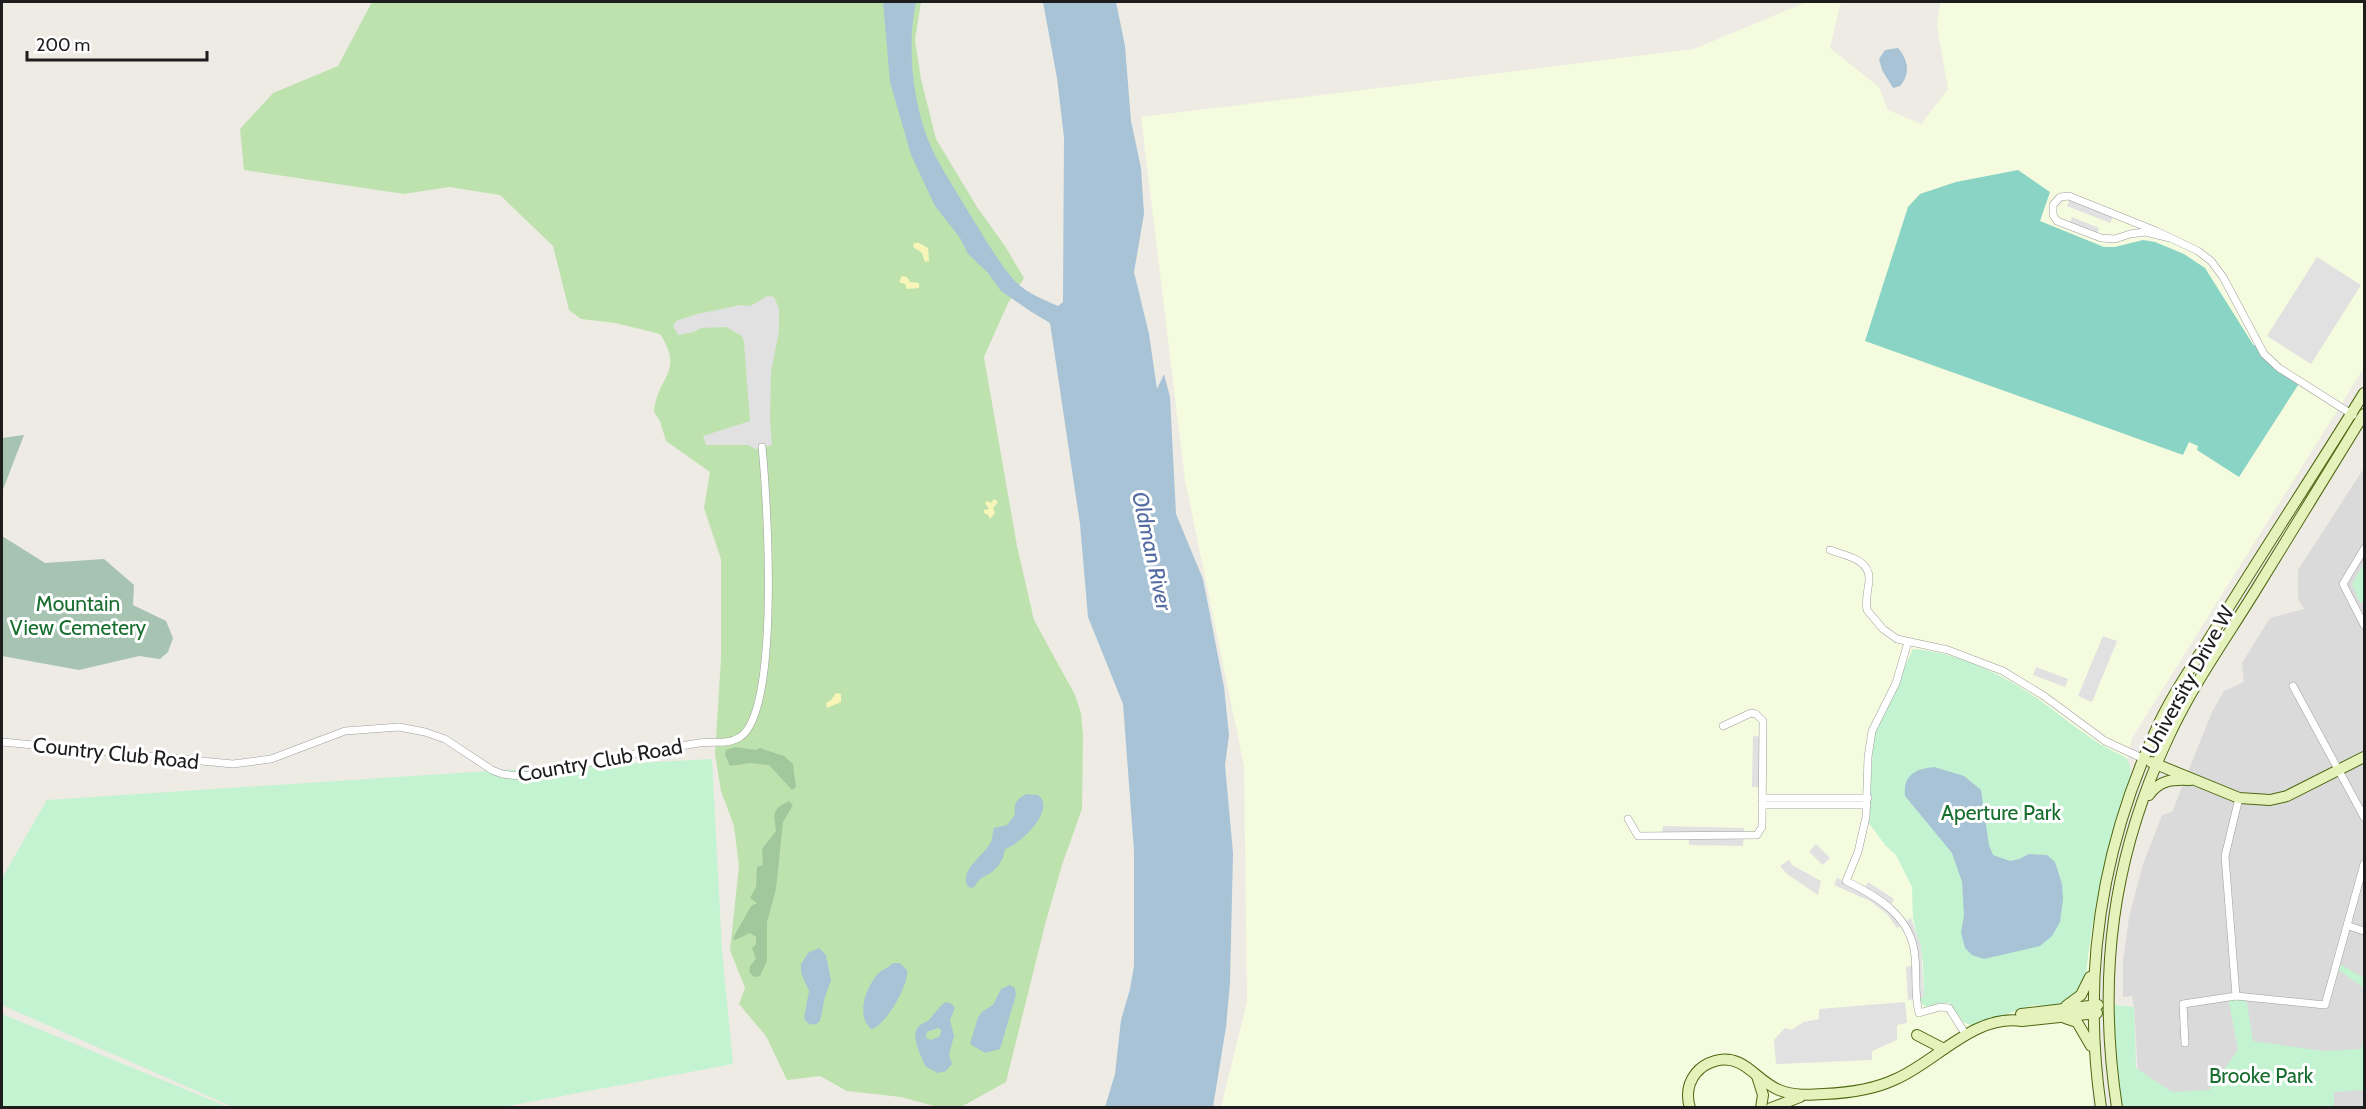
<svg xmlns="http://www.w3.org/2000/svg" width="2366" height="1109" viewBox="0 0 2366 1109" font-family="Cabin,sans-serif">
<style>
.residential{fill:#dbdada}
.education{fill:#f5fbde}
.grass{fill:#bee2ae}
.forest{fill:#a1c89d}
.sand{fill:#f7f6b8}
.cemetery{fill:#a7c3b1}
.park{fill:#c4f3d1}
.pitch{fill:#89d4c5}
.parking{fill:#e1e1e1}
.water{fill:#a8c3d6;fill-rule:evenodd}
.lines{fill:none;stroke-linecap:round;stroke-linejoin:round}
.street-casing{stroke:#9e9e9e;stroke-width:8}
.secondary-casing{stroke:#4d6710;stroke-width:12}
.street{stroke:#fff;stroke-width:7}
.secondary{stroke:#e5f2bc;stroke-width:10}
.labels{text-anchor:middle;dominant-baseline:central;stroke-width:6;stroke-linejoin:round;paint-order:stroke}
.park-label{font-size:21px;fill:#176e2f;stroke:#fff}
.street-label{font-size:21px;fill:#1d1d1d;stroke:#fff}
.water-label{font-size:22px;font-style:italic;fill:#546ca1;stroke:#fff}
</style>
<rect width="100%" height="100%" fill="#edebe4"/>
<!-- residential -->
<polygon class="residential" points="2364,468 2364,1107 2140,1107 2134,1007 2132,996 2123,997 2123,962 2129,917 2143,864 2162,815 2172,812 2212,712 2224,691 2244,682 2242,663 2270,618 2304,609 2298,599 2298,570"/>
<!-- education -->
<polygon class="education" points="1806,2 1841,2 1830,48 1879,87 1888,110 1921,124 1948,89 1937,25 1940,2 2364,2 2364,368 2132,738 2095,905 2092,1107 1221,1107 1247,1002 1244,766 1185,480 1141,117 1694,49"/>
<!-- grass -->
<path class="grass" d="M372,2H921L915,40L921,79L936,139L977,207L1005,246L1024,278L1008,303L984,357L1017,546L1034,620L1075,695L1081,713L1083,735L1082,809L1062,865L1046,921L1006,1082L961,1107L941,1108L901,1097L847,1091L820,1076L787,1080L766,1036L739,1004L745,988L730,950L739,866L734,826L721,791L715,754L721,658V559L704,508L710,472L666,441L660,421L654,412C657,376 685,373 660,334L615,323L581,319L569,310L553,246L500,195L449,187L404,194L244,170L240,129L273,93L338,66Z"/>
<!-- forest -->
<g class="forest">
<polygon points="735,747 756,750 760,748 784,756 793,764 796,787 792,790 769,765 750,763 730,766 725,755 726,750"/>
<path d="M789,801L793,805L783,822L776,889L767,922V961L760,976L754,977L749,972L750,966L756,959L752,948L756,944V937L750,933L735,940L733,938L751,906L757,903L750,898L756,887L757,867L763,865L762,849L776,831C774,813 771,810 789,801Z"/>
</g>
<!-- sand -->
<g class="sand">
<polygon points="914,243 919,243 928,248 929,261 925,262 922,253 913,247"/>
<polygon points="902,276 907,277 910,282 919,283 919,288 907,289 905,284 899,282"/>
<polygon points="994,499 998,502 993,508 995,513 990,519 988,515 984,513 984,510 989,509 985,503 988,501 991,503"/>
<polygon points="836,693 841,694 841,702 827,708 826,703 831,700"/>
</g>
<!-- cemetery -->
<g class="cemetery">
<polygon points="24,435 2,492 2,438"/>
<polygon points="2,536 45,563 104,559 134,585 133,605 166,621 173,638 168,652 160,659 139,656 79,670 2,656"/>
</g>
<!-- park -->
<g class="park">
<polygon points="2364,563 2364,601 2360,603 2352,584"/>
<path d="M1913,649C1956,652 2002,674 2037,698C2066,719 2091,742 2125,757C2135,768 2129,780 2125,792C2107,852 2092,912 2086,975C2082,991 2067,1007 2049,1007C2043,1007 2037,1004 2031,1006C2012,1012 1992,1019 1973,1026L1963,1022L1950,1003H1942L1926,1007L1919,1001V998L1924,997L1923,962L1913,918L1912,887L1896,855L1886,846L1868,822L1874,732Z"/>
<polygon points="712,759 722,950 733,1064 502,1107 233,1107 2,1005 2,878 47,800 488,771"/>
<polygon points="2338,963 2364,978 2364,988 2336,968"/>
<polygon points="2228,997 2246,997 2253,1041 2324,1051 2361,1049 2364,1037 2364,1090 2334,1092 2334,1107 2117,1107 2107,1004 2134,1007 2136,1068 2172,1092 2209,1090 2238,1050"/>
<polygon points="2,1014 228,1107 2,1107"/>
</g>
<!-- pitch -->
<polygon class="pitch" points="2018,170 2050,192 2040,221 2104,247 2115,247 2143,240 2155,242 2184,254 2205,268 2254,346 2256,342 2264,354 2300,382 2239,477 2197,450 2198,446 2189,442 2183,455 1865,341 1908,207 1920,194 1956,182"/>
<!-- parking -->
<g class="parking">
<polygon points="2069,200 2113,217 2110,223 2067,206"/>
<polygon points="2072,217 2099,228 2097,234 2070,223"/>
<polygon points="2317,257 2361,285 2311,364 2267,336"/>
<polygon points="768,296 774,297 779,308 779,331 771,372 770,418 772,445 756,449 748,445 706,445 703,436 750,421 744,342 742,336 726,327 701,328 694,332 678,335 673,326 676,321 697,314 741,305 750,306"/>
<polygon points="2103,636 2117,641 2092,702 2078,696"/>
<polygon points="2036,667 2068,679 2065,687 2033,675"/>
<polygon points="1753,736 1764,737 1763,787 1752,787"/>
<polygon points="1663,826 1744,828 1743,846 1689,845 1689,837 1662,836"/>
<polygon points="1816,844 1830,858 1823,865 1809,852"/>
<polygon points="1789,860 1792,865 1821,881 1818,895 1787,874 1780,866"/>
<polygon points="1837,878 1864,889 1868,882 1894,899 1890,907 1904,923 1911,918 1921,946 1924,997 1908,1000 1906,967 1916,965 1904,924 1897,928 1887,914 1870,901 1834,885"/>
<polygon points="1905,1002 1907,1023 1897,1025 1897,1040 1872,1051 1872,1060 1776,1064 1774,1040 1785,1028 1791,1030 1804,1022 1819,1019 1819,1009"/>
</g>
<!-- water -->
<g class="water">
<path d="M883,2H916C907,44 912,96 927,137C937,164 955,188 969,213C981,232 1000,265 1015,281C1026,293 1044,300 1058,306L1063,302L1064,137L1057,78L1043,2H1116L1125,46L1131,121L1141,168L1144,214L1134,272L1149,334L1157,389L1164,374L1170,397L1176,514L1203,579L1224,687L1229,735L1225,765L1233,853L1230,983L1226,1027L1213,1107H1105L1115,1074L1121,1020L1130,989L1134,966V851L1123,704L1088,617L1080,524L1050,323L1030,311L1001,291L988,273L968,254L960,238L935,206L911,155L890,82Z"/>
<path d="M1898,48C1908,60 1911,73 1900,86L1893,88L1882,70L1879,59L1885,50Z"/>
<path d="M1934,767L1964,776L1981,790L1989,845L1993,855L2010,861L2019,859L2029,854L2047,855L2055,862L2062,884L2063,899L2060,922L2052,936L2040,946L1984,959L1972,955L1965,948L1961,933L1964,915L1962,882L1952,853L1905,796C1903,774 1916,769 1934,767Z"/>
<path d="M1027,794L1038,795C1057,809 1021,844 1005,849L1003,858L998,866L992,872L980,879L973,888L968,887C958,871 985,854 991,842C993,839 992,833 994,828L1007,825L1015,815C1013,804 1017,798 1027,794Z"/>
<path d="M819,948L826,955L831,980L825,997L820,1021C815,1027 807,1025 804,1018L809,991L801,973V964L808,953Z"/>
<path d="M893,963H900L907,970C910,984 884,1028 871,1029C856,1016 865,989 877,975C881,970 888,968 893,963Z"/>
<polygon points="1010,985 1015,988 1016,995 1000,1049 985,1053 970,1044 978,1017 983,1011 993,1005 1001,989"/>
<path d="M946,1002L952,1004L955,1008L950,1020L954,1036L949,1054L952,1064L946,1071L938,1073L926,1067C922,1058 910,1036 918,1027C921,1023 926,1023 930,1019C935,1013 939,1006 946,1002ZM938,1028L941,1030L940,1036L931,1040L926,1038L927,1032Z"/>
</g>
<g class="lines">
<!-- street casing -->
<g class="street-casing">
<g id="street">
<polyline points="2170,238 2145,232 2130,234 2115,239 2101,238 2057,221 2053,215 2053,205 2060,197 2069,196 2156,231 2198,251 2211,261 2223,277 2264,354 2279,368 2353,415"/>
<polyline points="2364,549 2343,584 2364,625"/>
<path d="M1830,550C1846,556 1871,559 1869,581C1868,591 1865,600 1867,610L1883,629L1897,639L1948,650L2003,671L2044,696L2105,741L2144,759"/>
<path d="M1908,642L1896,683L1872,731L1868,757L1866,817L1858,852L1846,881C1879,897 1912,917 1915,957C1917,976 1914,994 1919,1013L1940,1007L1949,1008L1966,1035"/>
<polyline points="2293,686 2364,817"/>
<path d="M2,742L233,764L271,759L345,731L399,727L425,732L445,739L492,770L502,774L520,776C541,774 561,768 582,764C621,756 660,749 699,743C713,741 728,745 740,737C781,711 767,496 762,447"/>
<polyline points="1762,798 1868,798"/>
<polyline points="1762,805 1867,805"/>
<polyline points="1628,819 1638,836 1757,835 1762,827 1763,721 1756,714 1751,713 1723,726"/>
<polyline points="2349,926 2364,931"/>
<polyline points="2236,996 2225,856 2239,798"/>
<polyline points="2185,1043 2183,1004 2236,996 2325,1005 2364,864"/>
</g>
</g>
<!-- secondary casing -->
<g class="secondary-casing">
<g id="secondary">
<polyline points="2151,762 2239,798 2270,800 2287,796 2364,757"/>
<path d="M2149,795C2159,780 2173,779 2190,780"/>
<polyline points="2066,1006 2081,995 2090,977"/>
<polyline points="2021,1014 2098,1005"/>
<polyline points="2065,1018 2077,1022 2091,1046"/>
<polyline points="1917,1035 1944,1049"/>
<polyline points="1757,1076 1763,1095 1761,1108"/>
<path d="M1690,1108C1686,1095 1688,1083 1696,1073C1701,1067 1708,1063 1715,1061C1744,1053 1756,1081 1779,1090C1794,1096 1809,1095 1824,1094C1849,1093 1873,1090 1896,1079C1937,1061 1974,1014 2022,1021L2097,1013"/>
<polyline points="1771,1108 1800,1097"/>
<path d="M2101,1108C2082,977 2100,852 2155,732C2171,695 2196,661 2217,626C2265,548 2316,471 2364,393"/>
<path d="M2117,1108C2097,976 2112,857 2169,736C2193,684 2227,637 2257,588C2293,530 2328,472 2364,414"/>
</g>
</g>
<!-- street -->
<use href="#street" class="street"/>
<!-- secondary -->
<use href="#secondary" class="secondary"/>
</g>
<g class="labels">
<!-- park labels -->
<g class="park-label">
<text x="78" y="603">Mountain<tspan x="78" dy="24">View Cemetery</tspan></text>
<text x="2001" y="812">Aperture Park</text>
<text x="2261" y="1075">Brooke Park</text>
</g>
<!-- street labels -->
<g class="street-label">
<text transform="translate(2188 680) rotate(-61)">University Drive W</text>
<text transform="translate(116 753) rotate(6)">Country Club Road</text>
<text transform="translate(600 760) rotate(-10)">Country Club Road</text>
</g>
<!-- water labels -->
<g class="water-label">
<text transform="translate(1152 551) rotate(78)">Oldman River</text>
</g>
</g>
<!-- border -->
<rect width="2366" height="1109" fill="none" stroke="#1d1d1d" stroke-width="6"/>
<!-- scale -->
<path d="M27 51v9h180v-9" fill="none" stroke="#1d1d1d" stroke-width="3"/>
<text x="36" y="51" font-size="18" fill="#1d1d1d" stroke="#ffffff" stroke-width="4.5" paint-order="stroke">200 m</text>
</svg>
